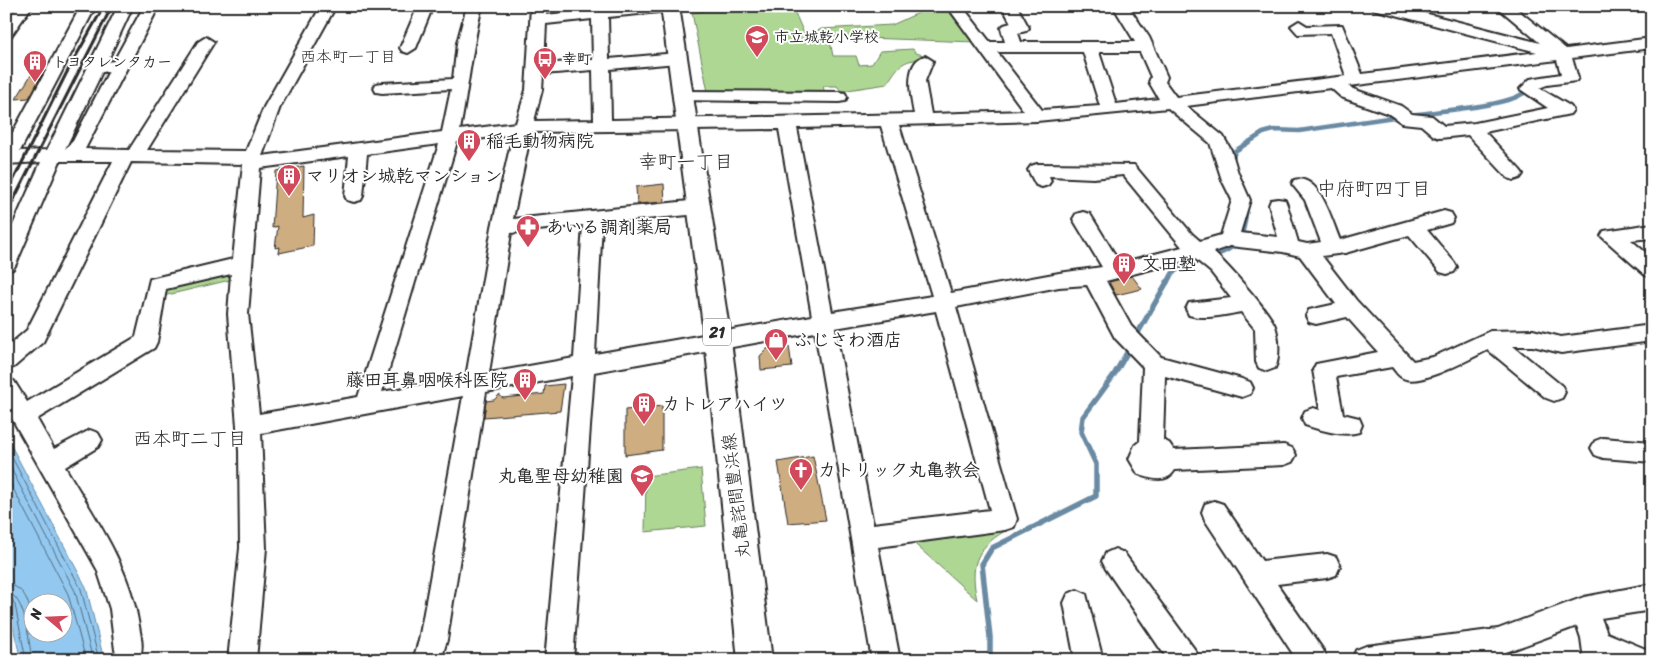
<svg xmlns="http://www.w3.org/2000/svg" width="1658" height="666" viewBox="0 0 1658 666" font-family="Sriracha,'Klee One',sans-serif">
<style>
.green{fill:#aed794;stroke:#6c8160}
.water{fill:#93c9f1;stroke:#698aa2;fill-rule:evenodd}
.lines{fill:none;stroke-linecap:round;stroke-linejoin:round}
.shore{stroke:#556a7a;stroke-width:1}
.stream-far1{stroke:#698aa2;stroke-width:4.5}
.stream{stroke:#698aa2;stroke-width:5.5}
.building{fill:#cead81;stroke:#2b2b2b}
.minor-casing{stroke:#2b2b2b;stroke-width:4}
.major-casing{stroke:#2b2b2b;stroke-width:4}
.minor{fill:#fff;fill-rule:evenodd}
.major{fill:#fff;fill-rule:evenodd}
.rail{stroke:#2b2b2b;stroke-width:3}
.labels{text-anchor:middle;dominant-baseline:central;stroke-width:4;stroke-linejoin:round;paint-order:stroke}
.far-poi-label{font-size:15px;font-weight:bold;fill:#2b2b2b;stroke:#fff;text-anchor:start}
.far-neighbourhood-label{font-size:16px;fill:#2b2b2b;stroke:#fff}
.shield{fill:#fff;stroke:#6b6b6b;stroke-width:1}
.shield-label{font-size:16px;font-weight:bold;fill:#2b2b2b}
.poi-label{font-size:18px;font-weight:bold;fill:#2b2b2b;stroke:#fff;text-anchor:start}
.street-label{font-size:18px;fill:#2b2b2b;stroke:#fff}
.neighbourhood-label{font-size:19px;fill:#2b2b2b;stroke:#fff}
</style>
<rect width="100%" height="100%" fill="#fff"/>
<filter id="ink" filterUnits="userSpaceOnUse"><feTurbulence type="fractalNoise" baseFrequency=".02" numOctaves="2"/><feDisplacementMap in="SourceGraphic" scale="10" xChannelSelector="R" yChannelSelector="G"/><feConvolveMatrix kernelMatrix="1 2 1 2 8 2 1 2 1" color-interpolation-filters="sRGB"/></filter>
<g filter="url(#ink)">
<!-- green -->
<g class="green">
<path d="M704,6H792L806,38L821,29L892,25L927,9L949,7L975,42L838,37L830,41L833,56H856L859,65L872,64L880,51L913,49L916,53L923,55V59C902,60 898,66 887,84L841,91L837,86H823L825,94L708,92L692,13L705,11Z"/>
<polygon points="224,273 231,275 230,280 159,297 168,286"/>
<polygon points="701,469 706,526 645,532 646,476"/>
<path d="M1004,526L1005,531C974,549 970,567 977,600L907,537Z"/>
</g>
<!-- water -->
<path class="water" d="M6,436L86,587L104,660H21L6,598ZM32,604H62V634H32Z"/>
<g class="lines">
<!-- shore -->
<g class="shore">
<polyline points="6,446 81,589 99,660"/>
<polyline points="6,459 75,591 93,660"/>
<polyline points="6,475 68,594 86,660"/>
<path d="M6,584C26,587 29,603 32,620"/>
<path d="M6,591C27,598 28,639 32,660"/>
<polyline points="6,598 12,599 15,605 26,660"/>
</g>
<!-- stream-far1 -->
<g class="stream-far1">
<path d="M1409,115C1435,111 1507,107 1525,92"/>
<polyline points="1232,162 1235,151 1263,133 1274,130 1299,131 1401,116"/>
<path d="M1211,257C1242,247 1243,237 1247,207"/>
<polyline points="1167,283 1173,272 1203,259"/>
</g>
<!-- stream -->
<g class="stream">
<polyline points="1135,338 1167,282"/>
<polyline points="990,660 990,637 982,564 992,548 1096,496 1096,464 1081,432 1083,417 1114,375 1131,346"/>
</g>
</g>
<!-- building -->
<g class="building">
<polygon points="42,74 29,98 16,99 31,75"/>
<polygon points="304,166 303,218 314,215 313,246 279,253 280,247 275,248 278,226 272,228 276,171"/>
<polygon points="664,184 665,202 637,204 636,187"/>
<polygon points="1132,276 1142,289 1116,295 1109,282"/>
<polygon points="789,346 792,367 761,370 760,356 768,348"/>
<polygon points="564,384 560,411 484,417 486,401 494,400 499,395 503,398 544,394 545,386"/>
<polygon points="662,406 662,450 625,455 625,410"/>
<polygon points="813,456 826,520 788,523 778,462"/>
</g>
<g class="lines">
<!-- minor casing -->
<g class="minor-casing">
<g id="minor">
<polygon points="17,6 32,6 11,36 6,38 6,22"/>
<path d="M81,6H96L20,151L47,150L118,6H133L107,62L114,61L144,6H159L85,149L129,150L198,42L206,37L214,42L147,150L246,151L264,107L321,6H336L280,107L262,156L442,132L451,89L382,93L376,92L374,88L376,84L382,83L453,79L457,43L467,6H482C472,47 468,89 460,130L516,123L526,90L531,6H547L546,15L625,6H677L670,11L608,17L609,59L677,53L685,58L677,63L610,69L611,120L914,114C911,98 903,62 925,56L933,61L925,81L931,114L1024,111L947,6H962L990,42H1005L1001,28L1004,25L1011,23L1002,6H1017L1029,28L1026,31L1018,33L1021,42H1135L1113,6H1128L1149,37L1167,77L1165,82L1176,97L1346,76L1331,33L1298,34L1291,26L1299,21L1307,26L1342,25L1362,74L1537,52L1373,9L1371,6H1397L1540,43L1496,6H1513L1566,49L1652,38V48L1572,58L1578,78L1576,81L1547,85L1539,88L1570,106L1573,110L1570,114L1485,132L1520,170L1523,174L1520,178L1514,180L1508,178L1468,135L1440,138L1434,136L1421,125L1402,123L1389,114L1341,97L1331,88L1186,106L1223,136L1231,150L1238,173L1250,200L1240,233L1278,237L1269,205L1271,200L1278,199L1285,200L1287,205L1298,242L1307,244L1321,242L1305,200L1292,184L1294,180C1320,173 1332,222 1340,240L1444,211L1451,213L1454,218L1451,223L1427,230L1454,262L1457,267L1454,272L1447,274L1440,272L1409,235L1345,253L1322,256L1356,300L1413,361L1433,357L1490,331L1533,330L1561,337L1652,325V341L1561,353L1533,346H1513L1562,386L1565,392L1562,398L1554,401L1546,398L1488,350C1471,358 1420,387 1403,378C1398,376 1395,370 1392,367L1336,377L1343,414L1359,418L1362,425L1359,432C1344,437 1320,430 1305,425L1302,418L1305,411L1313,408L1320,410L1313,370L1316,364L1378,352L1347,317L1316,324L1309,322L1306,316L1309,310L1336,304L1300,256L1283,252L1230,246L1213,252C1225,262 1270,312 1275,326C1279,337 1280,359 1275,368L1267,371L1259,368L1256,362L1255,329L1241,312C1225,315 1205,320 1189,315L1186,309L1189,303L1231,298L1211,272L1194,258L1106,281L1131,326L1161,357L1242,379L1250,382L1253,388L1250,394L1242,397L1165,376L1163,440L1169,443L1174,450L1284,445L1292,448L1296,455L1292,462L1284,465L1175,470C1167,484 1150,479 1138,474L1129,459L1135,445L1140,441L1143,367L1115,338L1087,285L1059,287L956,307L1017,519L1014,527L1005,530L878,547L900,660H872L815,332L594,372L573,660H545L572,376L486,392L447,640L441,660H413L419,640L463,396L261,433L266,548L256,660H228L240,548L239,451L228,314L231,274L166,289L157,342L154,348L37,419L54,449L90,430L98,433L102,440L98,447L65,467C95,518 130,566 139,626C141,638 144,648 139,660H120L115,650L110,609L97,569L6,408V378L14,381L27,402L136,337L150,279L233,259L243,164L131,162L43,342L14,367L6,370V348L27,330L113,161H60L16,264L13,269L6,271V241L41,162L6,164V145ZM592,19L593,60L544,64L546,24ZM997,52H1083L1100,106L1042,110ZM1099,52H1140L1151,77L1149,82L1159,99L1116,104ZM1557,60L1561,74L1530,79L1520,89L1548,108L1475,123L1444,126L1432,116L1412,114L1401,106L1353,89L1349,86ZM593,70L594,120L534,121L542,90L543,74ZM109,71L73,141L65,149L102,72ZM1168,108L1210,143L1222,180L1232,200L1221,235L1200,241L1192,234L1134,165L1037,164L1031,166L1028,170L1036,185L1042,187L1048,185L1051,181L1049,176L1093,178L1123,175L1182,247L1120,263L1090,214L1083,212L1076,214L1073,219L1102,267L1059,273L951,293L899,125L1037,121ZM881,126L932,296L832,312L797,128ZM779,129L812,316L595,354L602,223L699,214L706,212L708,207L706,202L699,200L513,219L531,132ZM513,134L492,227L466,377L382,392L457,142ZM439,144L358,397L259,414L248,314L260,168L349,156L345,196L347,200L354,202L361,200L363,196L367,154ZM583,225L574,358L489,373L511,233ZM936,311L990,510L873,524L835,328Z"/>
<polygon points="418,6 433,6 416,48 408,53 402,51 400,48"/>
<polygon points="682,91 839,92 845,93 847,97 845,101 839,102 676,100 674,96 676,92"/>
<polygon points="1652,224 1652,238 1631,240 1652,258 1652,277 1645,275 1601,236 1604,231"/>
<polygon points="1603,438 1652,442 1652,462 1603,458 1595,455 1591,448 1595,441"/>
<polygon points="1214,501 1223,504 1262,561 1327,554 1336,557 1340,566 1336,575 1327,578 1277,584 1323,650 1327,660 1297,660 1205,520 1202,512 1205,504"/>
<polygon points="1115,549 1124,553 1195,650 1199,660 1168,660 1106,569 1102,561 1106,553"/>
<polygon points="1652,584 1652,610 1601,618 1607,633 1648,650 1652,660 1584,660 1581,638 1577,626 1498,655 1467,660 1352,660 1356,650 1366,646 1498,629 1584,597"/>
<polygon points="1077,590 1086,594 1103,660 1075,660 1064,603 1068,594"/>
</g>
</g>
<!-- major casing -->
<g class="major-casing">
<polygon id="major" points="661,6 679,6 731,341 772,660 738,660 705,341"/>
</g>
<!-- minor -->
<use href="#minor" class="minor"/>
<!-- major -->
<use href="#major" class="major"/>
<!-- rail -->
<g class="rail">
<polyline points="6,195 66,74 104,6"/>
<polyline points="6,215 112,6"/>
</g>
</g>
</g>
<!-- icons -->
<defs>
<g id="school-pin" transform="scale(1.25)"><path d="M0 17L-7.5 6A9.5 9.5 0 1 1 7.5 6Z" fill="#d1495b" stroke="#fff"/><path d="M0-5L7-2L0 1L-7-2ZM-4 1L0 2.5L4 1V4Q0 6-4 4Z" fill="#fff"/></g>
<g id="bus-pin" transform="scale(1.25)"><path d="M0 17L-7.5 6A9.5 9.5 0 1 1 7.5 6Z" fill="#d1495b" stroke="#fff"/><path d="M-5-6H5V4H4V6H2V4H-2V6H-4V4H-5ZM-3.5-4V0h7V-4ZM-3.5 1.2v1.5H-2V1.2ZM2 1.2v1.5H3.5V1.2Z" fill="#fff"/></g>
<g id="building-pin" transform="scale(1.25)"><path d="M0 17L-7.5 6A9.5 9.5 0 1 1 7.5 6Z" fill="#d1495b" stroke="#fff"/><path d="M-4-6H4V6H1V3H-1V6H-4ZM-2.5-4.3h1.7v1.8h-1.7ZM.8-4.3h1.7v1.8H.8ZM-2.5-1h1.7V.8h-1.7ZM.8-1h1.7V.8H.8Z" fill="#fff"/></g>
<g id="pharmacy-pin" transform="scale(1.25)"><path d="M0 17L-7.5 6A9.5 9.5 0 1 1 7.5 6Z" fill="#d1495b" stroke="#fff"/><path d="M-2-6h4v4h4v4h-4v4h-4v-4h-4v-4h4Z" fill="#fff"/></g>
<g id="shop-pin" transform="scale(1.25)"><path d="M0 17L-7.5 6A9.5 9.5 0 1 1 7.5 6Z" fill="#d1495b" stroke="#fff"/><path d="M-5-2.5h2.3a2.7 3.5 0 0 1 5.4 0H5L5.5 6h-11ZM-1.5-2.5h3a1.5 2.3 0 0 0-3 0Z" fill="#fff"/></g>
<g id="church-pin" transform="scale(1.25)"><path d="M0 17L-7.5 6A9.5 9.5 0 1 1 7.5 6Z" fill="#d1495b" stroke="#fff"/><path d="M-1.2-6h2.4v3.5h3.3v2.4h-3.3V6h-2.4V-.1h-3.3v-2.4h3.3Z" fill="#fff"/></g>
</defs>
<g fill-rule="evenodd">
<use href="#school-pin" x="757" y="37"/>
<use href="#bus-pin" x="545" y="59"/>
<use href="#building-pin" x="35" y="62"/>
<use href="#building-pin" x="469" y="141"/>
<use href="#building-pin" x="289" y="176"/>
<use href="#pharmacy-pin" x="528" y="227"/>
<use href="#building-pin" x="1124" y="264"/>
<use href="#shop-pin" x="776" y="340"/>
<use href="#building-pin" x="525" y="380"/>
<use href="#building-pin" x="644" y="404"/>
<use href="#church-pin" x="801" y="470"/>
<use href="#school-pin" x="642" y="476"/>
</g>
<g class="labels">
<!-- far-poi labels -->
<g class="far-poi-label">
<text x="774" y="37">市立城乾小学校</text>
<text x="562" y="59">幸町</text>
<text x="52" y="62">トヨタレンタカー</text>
</g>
<!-- far-neighbourhood labels -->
<g class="far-neighbourhood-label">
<text x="348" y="56">西本町一丁目</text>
</g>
<!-- shield labels -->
<rect class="shield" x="703" y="318.5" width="28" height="27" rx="4"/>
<g class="shield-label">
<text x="717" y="332">21</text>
</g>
<!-- poi labels -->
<g class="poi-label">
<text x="486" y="141">稲毛動物病院</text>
<text x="306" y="176">マリオン城乾マンション</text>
<text x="546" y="227">あいる調剤薬局</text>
<text x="1142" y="264">文田塾</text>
<text x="794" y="340">ふじさわ酒店</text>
<text x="508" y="380" text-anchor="end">藤田耳鼻咽喉科医院</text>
<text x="662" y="404">カトレアハイツ</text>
<text x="818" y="470">カトリック丸亀教会</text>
<text x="624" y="476" text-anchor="end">丸亀聖母幼稚園</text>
</g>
<!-- street labels -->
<g class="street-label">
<text transform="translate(736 496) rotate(-97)">丸亀詫間豊浜線</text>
</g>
<!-- neighbourhood labels -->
<g class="neighbourhood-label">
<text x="686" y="161">幸町一丁目</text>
<text x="1374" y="188">中府町四丁目</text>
<text x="190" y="438">西本町二丁目</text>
</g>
</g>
<!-- margin -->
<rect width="1658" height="666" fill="none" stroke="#fff" stroke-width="25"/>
<rect x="12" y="12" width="1633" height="641" fill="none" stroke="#2b2b2b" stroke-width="2" filter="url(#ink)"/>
<!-- north arrow -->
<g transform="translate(48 618) rotate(289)"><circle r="24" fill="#ffffff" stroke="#aaaaaa"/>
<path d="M0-4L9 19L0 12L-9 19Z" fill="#d1495b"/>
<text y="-8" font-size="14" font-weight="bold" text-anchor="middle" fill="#2b2b2b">N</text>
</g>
</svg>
